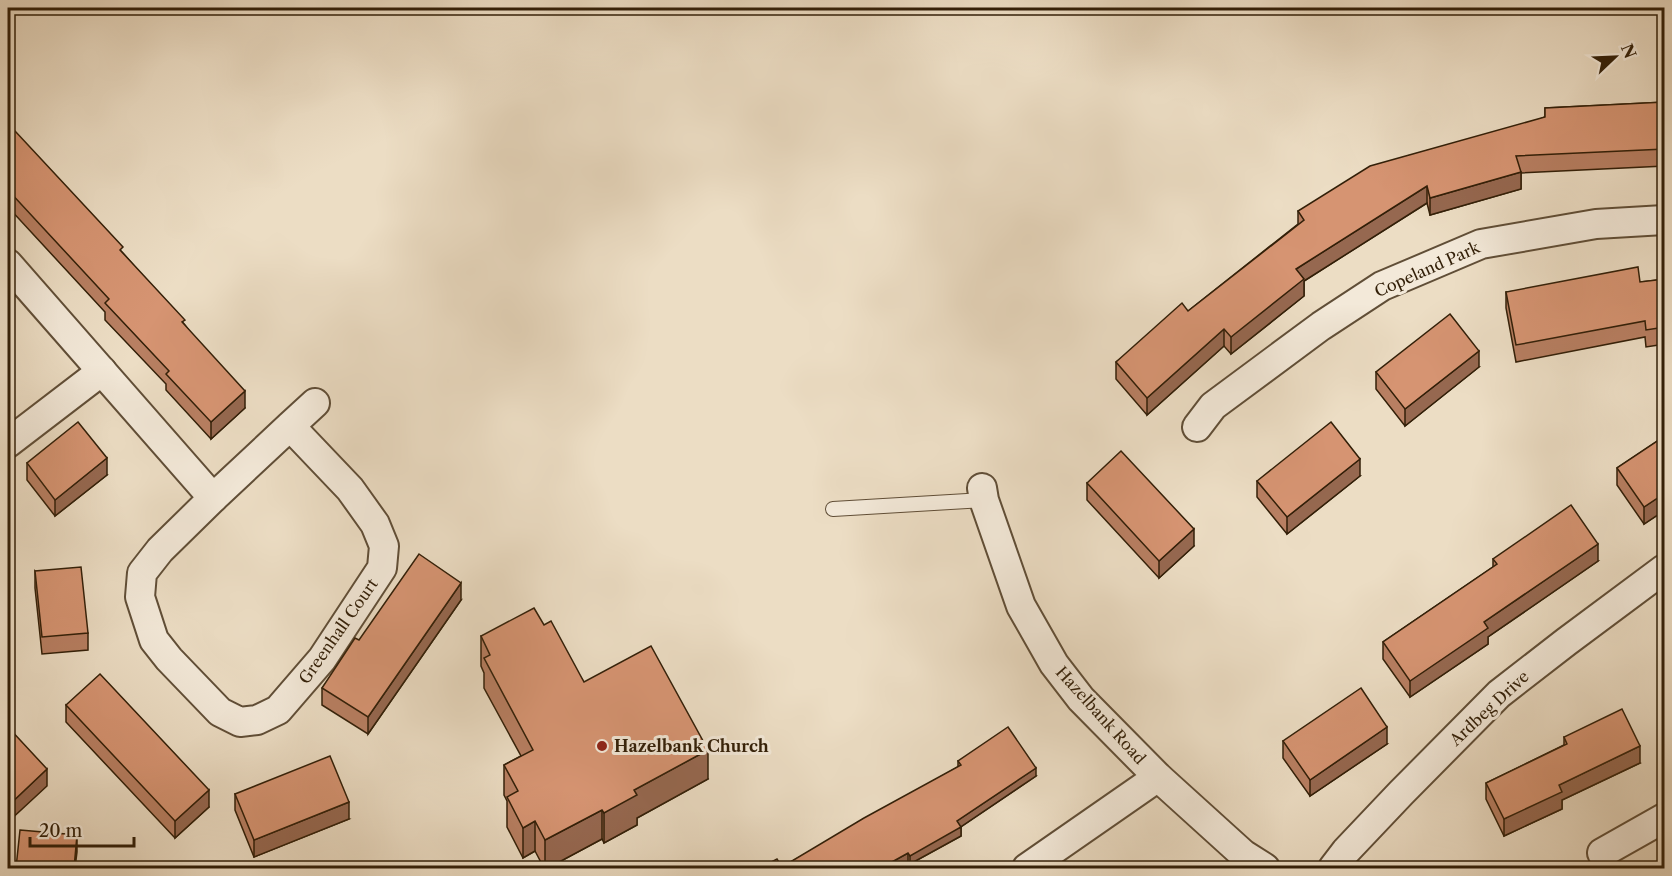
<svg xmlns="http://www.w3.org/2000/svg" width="1672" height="876" viewBox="0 0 1672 876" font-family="'Libre Caslon Text',serif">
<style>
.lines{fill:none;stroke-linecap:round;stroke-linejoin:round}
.lane-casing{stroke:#604e37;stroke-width:16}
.street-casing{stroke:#604e37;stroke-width:32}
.lane{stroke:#f3e9d9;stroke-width:14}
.street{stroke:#f3e9d9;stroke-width:28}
.wall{fill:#b87f62;stroke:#321f08;stroke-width:1.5}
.shaded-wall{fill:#966850;stroke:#321f08;stroke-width:1.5}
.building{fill:#d69472;stroke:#321f08;stroke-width:1.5}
.poi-dot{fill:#8f2418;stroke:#f3e9d9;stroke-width:2}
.labels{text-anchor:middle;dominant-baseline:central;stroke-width:6;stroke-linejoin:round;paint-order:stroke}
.street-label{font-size:16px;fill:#321f08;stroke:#f3e9d9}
.poi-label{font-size:16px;font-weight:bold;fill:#321f08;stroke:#f3e9d9;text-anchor:start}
</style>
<rect width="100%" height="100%" fill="#ecddc4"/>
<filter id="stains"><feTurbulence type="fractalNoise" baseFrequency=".00333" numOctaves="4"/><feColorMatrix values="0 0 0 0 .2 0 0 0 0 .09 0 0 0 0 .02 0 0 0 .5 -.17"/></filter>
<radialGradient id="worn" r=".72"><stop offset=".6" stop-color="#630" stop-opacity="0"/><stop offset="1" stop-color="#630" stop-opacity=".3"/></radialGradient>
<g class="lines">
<!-- lane casing -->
<g class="lane-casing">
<polyline id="lane" points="833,509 984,500"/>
</g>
<!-- street casing -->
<g class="street-casing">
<g id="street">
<polyline points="8,264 213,498"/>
<polyline points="290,426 350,489 375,524 384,546 382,568 322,659 278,710 257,720 240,722 220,712 169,659 154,640 140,597 142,573 160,550 213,498 290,426 315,403"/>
<polyline points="1197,427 1213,406 1321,326 1382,286 1481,244 1596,224 1664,220"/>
<polyline points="8,443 102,371"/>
<polyline points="982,488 984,500 1021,606 1054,664 1081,699 1158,777 1243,854 1265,868"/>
<polyline points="1602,853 1664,818"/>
<polyline points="1027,868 1158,777"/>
<polyline points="1333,868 1346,851 1401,793 1499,694 1566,642 1664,569"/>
</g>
</g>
<!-- lane -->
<use href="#lane" class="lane"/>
<!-- street -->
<use href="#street" class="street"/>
</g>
<!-- wall -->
<g class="wall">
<polygon points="1665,102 1665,166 1521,173 1521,189 1430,215 1427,203 1304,281 1304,296 1231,354 1224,346 1147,415 1116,379 1116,362 1188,311 1298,224 1298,211 1545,117 1545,108"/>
<polygon points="8,138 123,253 185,325 245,408 211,439 166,390 166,384 105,320 105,312 8,207"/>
<polygon points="1665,279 1665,344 1646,347 1645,337 1516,362 1506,308 1506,292 1640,282"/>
<polygon points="1479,367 1405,426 1376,389 1376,372"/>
<polygon points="1665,436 1665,510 1644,524 1617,485 1617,468"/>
<polygon points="27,463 107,475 55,516 27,480"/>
<polygon points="1360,476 1287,534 1257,497 1257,481"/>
<polygon points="1087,483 1194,546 1159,578 1087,500"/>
<polygon points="1493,559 1598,561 1488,637 1488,644 1410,697 1383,659 1383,642 1493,567"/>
<polygon points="35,571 88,633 88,650 42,654 35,588"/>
<polygon points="461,600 368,734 322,705 322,688 359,640"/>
<polygon points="544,625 584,682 708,779 637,818 637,825 604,843 602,839 548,868 544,868 535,851 523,858 507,827 507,801 504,795 504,765 521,756 484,688 484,673 481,666 481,636"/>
<polygon points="66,705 209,807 175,838 66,722"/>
<polygon points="1665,713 1665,739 1661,732 1661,715"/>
<polygon points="1564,737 1640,763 1562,800 1562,809 1504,836 1486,799 1486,783 1564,745"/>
<polygon points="1283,741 1387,744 1310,796 1283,758"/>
<polygon points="958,761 1036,776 961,827 961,836 910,864 908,862 782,867 958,767"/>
<polygon points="235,794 349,819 254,857 235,810"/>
</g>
<!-- shaded-wall -->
<g class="shaded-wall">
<polygon points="1521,172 1521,189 1430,215 1430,198"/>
<polygon points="1427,186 1427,203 1304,281 1304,296 1231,354 1231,337 1296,269"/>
<polygon points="1224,329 1224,346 1147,415 1147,398"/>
<polygon points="1479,351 1479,367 1405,426 1405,409"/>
<polygon points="245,391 245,408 211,439 211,422"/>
<polygon points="107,458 107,475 55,516 55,500"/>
<polygon points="1360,459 1360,476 1287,534 1287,517"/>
<polygon points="1665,493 1665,510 1644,524 1644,507"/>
<polygon points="1194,529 1194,546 1159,578 1159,561"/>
<polygon points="13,544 13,560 8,565 8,548"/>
<polygon points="1598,544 1598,561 1488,637 1488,644 1410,697 1410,681 1484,622"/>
<polygon points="461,583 461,600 368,734 368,717"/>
<polygon points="1387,727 1387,744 1310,796 1310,780"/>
<polygon points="1640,746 1640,763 1562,800 1562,809 1504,836 1504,819 1559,785"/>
<polygon points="708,750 708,779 637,818 637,825 604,843 604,813 634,790"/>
<polygon points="1036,768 1036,776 959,828 961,827 961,836 910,864 910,856 957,821"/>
<polygon points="47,769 47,786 8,822 8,806"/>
<polygon points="209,790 209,807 175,838 175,821"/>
<polygon points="349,802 349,819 254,857 254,840"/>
<polygon points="602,810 602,839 548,868 545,868 545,840"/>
<polygon points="535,821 535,851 523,858 523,828"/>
<polygon points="77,835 77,852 75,868 74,868"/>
<polygon points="908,853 908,862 896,868 881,868"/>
</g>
<!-- building -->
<g class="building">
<polygon points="1665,102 1665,149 1516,156 1521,172 1430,198 1427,186 1296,269 1304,279 1231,337 1224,329 1147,398 1116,362 1182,303 1188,311 1304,220 1298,211 1370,166 1545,117 1545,108"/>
<polygon points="15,131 123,247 120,250 185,320 182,322 245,391 211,422 166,374 169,371 105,303 109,299 8,190 8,138"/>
<polygon points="1638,267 1640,282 1665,279 1665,327 1646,330 1645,321 1516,345 1506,292"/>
<polygon points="1450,314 1479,351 1405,409 1376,372"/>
<polygon points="78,422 107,458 55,500 27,463"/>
<polygon points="1331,422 1360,459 1287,517 1257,481"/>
<polygon points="1665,436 1665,493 1644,507 1617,468"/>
<polygon points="1121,451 1194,529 1159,561 1087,483"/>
<polygon points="1571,505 1598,544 1484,622 1488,628 1410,681 1383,642 1497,564 1493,559"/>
<polygon points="8,538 13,544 8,548"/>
<polygon points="419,554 461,583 368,717 322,688 355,638 359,640"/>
<polygon points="81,567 88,633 42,637 35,571"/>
<polygon points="534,608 544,625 551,621 584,682 651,646 708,750 634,790 637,795 604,813 602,810 545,840 535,821 523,828 507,797 518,791 504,765 533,750 484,658 490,655 481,636"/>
<polygon points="100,674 209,790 175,821 66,705"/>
<polygon points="1361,688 1387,727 1310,780 1283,741"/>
<polygon points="1622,709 1640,746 1559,785 1562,792 1504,819 1486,783 1567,744 1564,737"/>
<polygon points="1665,713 1665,722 1661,715"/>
<polygon points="8,727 47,769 8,806"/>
<polygon points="1008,727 1036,768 957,821 961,827 910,856 908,853 881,868 760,868 777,859 782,867 864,818 961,765 958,761"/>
<polygon points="330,756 349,802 254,840 235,794"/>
<polygon points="20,830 77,835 74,868 16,868"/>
<polygon points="1133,862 1138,868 1123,868"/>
</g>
<!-- markers -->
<circle class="poi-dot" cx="602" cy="746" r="6"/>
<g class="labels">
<!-- street labels -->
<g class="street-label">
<text transform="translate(1427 269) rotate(-24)">Copeland Park</text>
<text transform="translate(338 631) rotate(-55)">Greenhall Court</text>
<text transform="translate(1489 708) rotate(-43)">Ardbeg Drive</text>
<text transform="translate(1101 715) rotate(48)">Hazelbank Road</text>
</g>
<!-- poi labels -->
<g class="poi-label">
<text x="614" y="746">Hazelbank Church</text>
</g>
</g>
<!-- margin -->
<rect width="1672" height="876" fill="none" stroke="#ecddc4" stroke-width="30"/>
<rect x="9" y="9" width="1654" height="858" fill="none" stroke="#321f08" stroke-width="3"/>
<rect x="15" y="15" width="1642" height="846" fill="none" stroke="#321f08" stroke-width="1.5"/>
<!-- north arrow -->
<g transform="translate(1615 57) rotate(67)" stroke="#f3e9d9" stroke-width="4.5" paint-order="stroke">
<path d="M0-4.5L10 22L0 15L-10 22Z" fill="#321f08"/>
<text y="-9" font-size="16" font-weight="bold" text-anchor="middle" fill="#321f08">N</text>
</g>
<!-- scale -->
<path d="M30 837v9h104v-9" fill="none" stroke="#321f08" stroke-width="3"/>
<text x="39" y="837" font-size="18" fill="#321f08" stroke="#f3e9d9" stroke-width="4.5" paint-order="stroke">20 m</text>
<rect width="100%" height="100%" filter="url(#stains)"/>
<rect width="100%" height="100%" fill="url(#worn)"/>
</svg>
